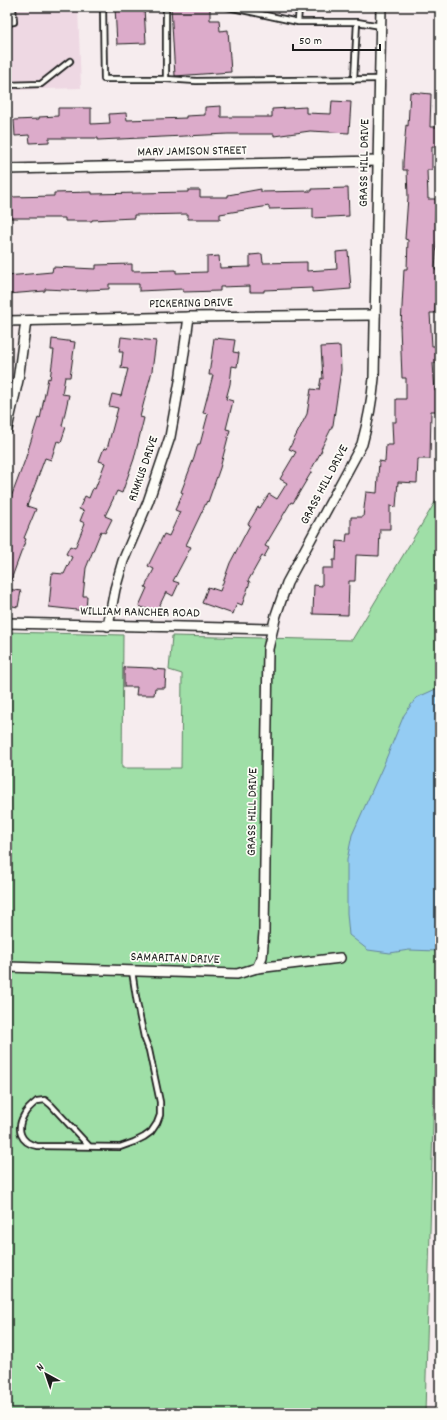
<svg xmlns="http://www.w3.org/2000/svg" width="447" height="1420" viewBox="0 0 447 1420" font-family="Dekko,sans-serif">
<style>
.built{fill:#eed8e3}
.green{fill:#9fdfa7;stroke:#5e7e62}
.water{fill:#94ccf3;stroke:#64869d}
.building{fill:#dcabca;stroke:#1c1c1c}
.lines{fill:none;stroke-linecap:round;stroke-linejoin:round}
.service-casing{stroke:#1c1c1c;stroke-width:8}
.minor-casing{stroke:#1c1c1c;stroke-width:12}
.service{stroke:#fdfcf7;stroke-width:4.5}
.minor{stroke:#fdfcf7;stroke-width:9}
.labels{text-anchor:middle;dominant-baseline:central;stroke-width:3.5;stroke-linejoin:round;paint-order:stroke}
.street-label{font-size:13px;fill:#1c1c1c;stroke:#fdfcf7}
</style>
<rect width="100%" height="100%" fill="#f6ecee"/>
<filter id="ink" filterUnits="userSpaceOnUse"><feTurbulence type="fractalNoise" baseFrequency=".025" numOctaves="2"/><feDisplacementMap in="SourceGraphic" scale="8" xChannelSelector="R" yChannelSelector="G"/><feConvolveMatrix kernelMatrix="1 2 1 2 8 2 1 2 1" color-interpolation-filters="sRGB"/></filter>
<g filter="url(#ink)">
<!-- built -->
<polygon class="built" points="7,7 78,7 81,88 7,90"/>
<!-- green -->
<polygon class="green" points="440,494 440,844 437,950 440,951 440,978 437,979 425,1413 7,1413 7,632 123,635 122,768 181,768 182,674 169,670 172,636 352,640"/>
<!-- water -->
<polygon class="water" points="438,688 440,688 440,844 437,951 409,950 390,953 368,950 349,935 347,913 347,860 352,835 383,766 404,715 416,698"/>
<!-- building -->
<g class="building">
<polygon points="115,7 144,7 146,43 117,44"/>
<polygon points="171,7 210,7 210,20 219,20 220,31 228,30 231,72 175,76"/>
<polygon points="410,92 431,94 430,127 440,127 440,147 432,146 432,170 427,170 428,199 436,199 435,222 440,223 440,241 437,241 435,270 440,270 440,290 436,290 435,313 430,313 432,346 440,346 440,363 433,363 435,391 440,391 440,411 431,411 430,459 418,459 417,483 398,482 396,507 390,506 390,529 380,529 379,556 356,555 355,581 349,581 348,615 313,614 314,585 322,586 322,568 333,568 333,560 336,560 337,541 346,542 347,534 351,534 351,517 363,517 366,492 377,493 379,461 385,462 386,445 393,445 392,422 396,422 396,399 406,399 406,378 402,378 400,326 401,326 404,269 407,269 408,240 405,239 408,197 407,170 403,170 403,162 406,125 408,126"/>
<polygon points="332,101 351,102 349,133 310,131 274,136 274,134 228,134 98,140 98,138 49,138 49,142 30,143 29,135 15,136 14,120 39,119 39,117 58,116 58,108 91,108 91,124 110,123 109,114 126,113 127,120 186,118 186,116 205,115 205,107 221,106 221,117 272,117 272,109 306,107 306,113 331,114"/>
<polygon points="348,188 349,216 313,218 313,208 269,209 269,206 220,214 220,219 188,219 188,214 134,215 134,218 92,220 92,221 65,221 65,218 11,218 11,197 54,196 54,193 92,192 92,194 188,192 188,190 200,190 200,197 228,197 228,195 261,189 261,192 312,191 312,189"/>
<polygon points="348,251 351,289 312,292 312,288 264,290 264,292 250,292 250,286 220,287 220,291 183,292 183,289 139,291 139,284 109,284 109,289 87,290 87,291 45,289 45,291 8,294 7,276 52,272 53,267 96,269 96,265 132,264 132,271 176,270 176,273 207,272 207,257 219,256 220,268 250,267 250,255 262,254 263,263 307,262 307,271 337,269 336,252"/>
<polygon points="121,337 156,341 152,371 140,417 144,418 134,459 122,493 117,491 105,516 112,519 105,533 101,531 86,568 83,596 87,596 86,611 49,607 52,573 64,574 72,557 66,554 70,546 75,548 85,523 80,521 84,511 79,509 85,496 89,498 93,488 95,489 105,463 99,461 104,448 107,449 118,408 109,406 112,394 121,396 128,369 121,368 123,352 119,352"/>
<polygon points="214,338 235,340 233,352 239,353 237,367 232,366 230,384 226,399 233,401 226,429 230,430 220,468 208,502 207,501 186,545 191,547 173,581 179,583 173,596 166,592 156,613 139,606 147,588 145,587 154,569 148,566 164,534 169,536 180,512 175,510 183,493 181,492 194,458 198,444 200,444 208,414 203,413 213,375 209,375"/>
<polygon points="52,339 75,342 70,377 65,377 62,394 69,395 62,426 66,427 61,442 57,441 51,460 45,458 27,506 36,509 24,538 26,539 8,588 7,588 7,508 25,460 38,418 40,419 48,378 50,379 54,350 51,350"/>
<polygon points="340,346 341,370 333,425 321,449 322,450 311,470 312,471 293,503 291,502 265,546 269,548 264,557 262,556 248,581 250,582 242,605 237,603 233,614 202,603 208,587 220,591 230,563 250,525 248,524 258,507 260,508 269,494 277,499 287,483 280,479 296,452 289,449 307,414 311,389 319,390 321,378 323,379 321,347"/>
<polygon points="7,589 21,591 18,607 7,605"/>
<polygon points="126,667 153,668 153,669 166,670 165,688 155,688 154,695 136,695 137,687 124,687 124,668"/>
</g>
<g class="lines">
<!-- service casing -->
<g class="service-casing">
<g id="service">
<polyline points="103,7 104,79 166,79"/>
<polyline points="166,7 166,79 196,81 380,79"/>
<polyline points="228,7 298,22 357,22 354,80"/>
<polyline points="298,22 299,7"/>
<polyline points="357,22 381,26"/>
<polyline points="7,23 14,22 13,7"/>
<polyline points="7,85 41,84 70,61"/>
<path d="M89,1146L51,1105L45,1100L37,1101C32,1105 27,1109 24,1115C16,1129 20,1143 37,1146L120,1147L134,1142L144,1137L151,1132L157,1123L160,1115V1102L149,1050L144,1037L140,1018L136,997L132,971"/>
</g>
</g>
<!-- minor casing -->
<g class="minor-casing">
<g id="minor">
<polyline points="7,169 378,161"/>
<polyline points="7,321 189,317 375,315"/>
<polyline points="7,429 18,380 26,321"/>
<polyline points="7,623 272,629"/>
<polyline points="108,626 115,589 123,561 148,502 170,437 180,381 189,317"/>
<polyline points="7,967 237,974 257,968 340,958"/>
<path d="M257,968L262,957L264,932L268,649L276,615L287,583L362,444C368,422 372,401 374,378L381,7"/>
</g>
</g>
<!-- service -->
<use href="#service" class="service"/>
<!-- minor -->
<use href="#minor" class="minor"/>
</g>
</g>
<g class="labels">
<!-- street labels -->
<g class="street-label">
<text transform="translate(192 152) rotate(-1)">MARY JAMISON STREET</text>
<text transform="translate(365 163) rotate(-89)">GRASS HILL DRIVE</text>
<text transform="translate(191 304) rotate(-1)">PICKERING DRIVE</text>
<text transform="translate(144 469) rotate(-71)">RIMKUS DRIVE</text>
<text transform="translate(325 485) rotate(-62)">GRASS HILL DRIVE</text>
<text transform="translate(140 613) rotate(1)">WILLIAM RANCHER ROAD</text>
<text transform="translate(253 812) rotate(-89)">GRASS HILL DRIVE</text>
<text transform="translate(175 959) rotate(2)">SAMARITAN DRIVE</text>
</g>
</g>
<!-- margin -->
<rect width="447" height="1420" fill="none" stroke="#fdfcf7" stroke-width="24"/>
<rect x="12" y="12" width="423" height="1396" fill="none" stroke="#1c1c1c" stroke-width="1.5" filter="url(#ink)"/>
<!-- north arrow -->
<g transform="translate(46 1374) rotate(320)" stroke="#fdfcf7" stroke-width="3" paint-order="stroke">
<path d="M0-3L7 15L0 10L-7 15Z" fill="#1c1c1c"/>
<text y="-6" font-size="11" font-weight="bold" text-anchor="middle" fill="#1c1c1c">N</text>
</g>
<!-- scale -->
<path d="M293 44v6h87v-6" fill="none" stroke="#1c1c1c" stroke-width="2"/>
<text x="299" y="44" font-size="12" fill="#1c1c1c" stroke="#fdfcf7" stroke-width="3" paint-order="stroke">50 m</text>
</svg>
